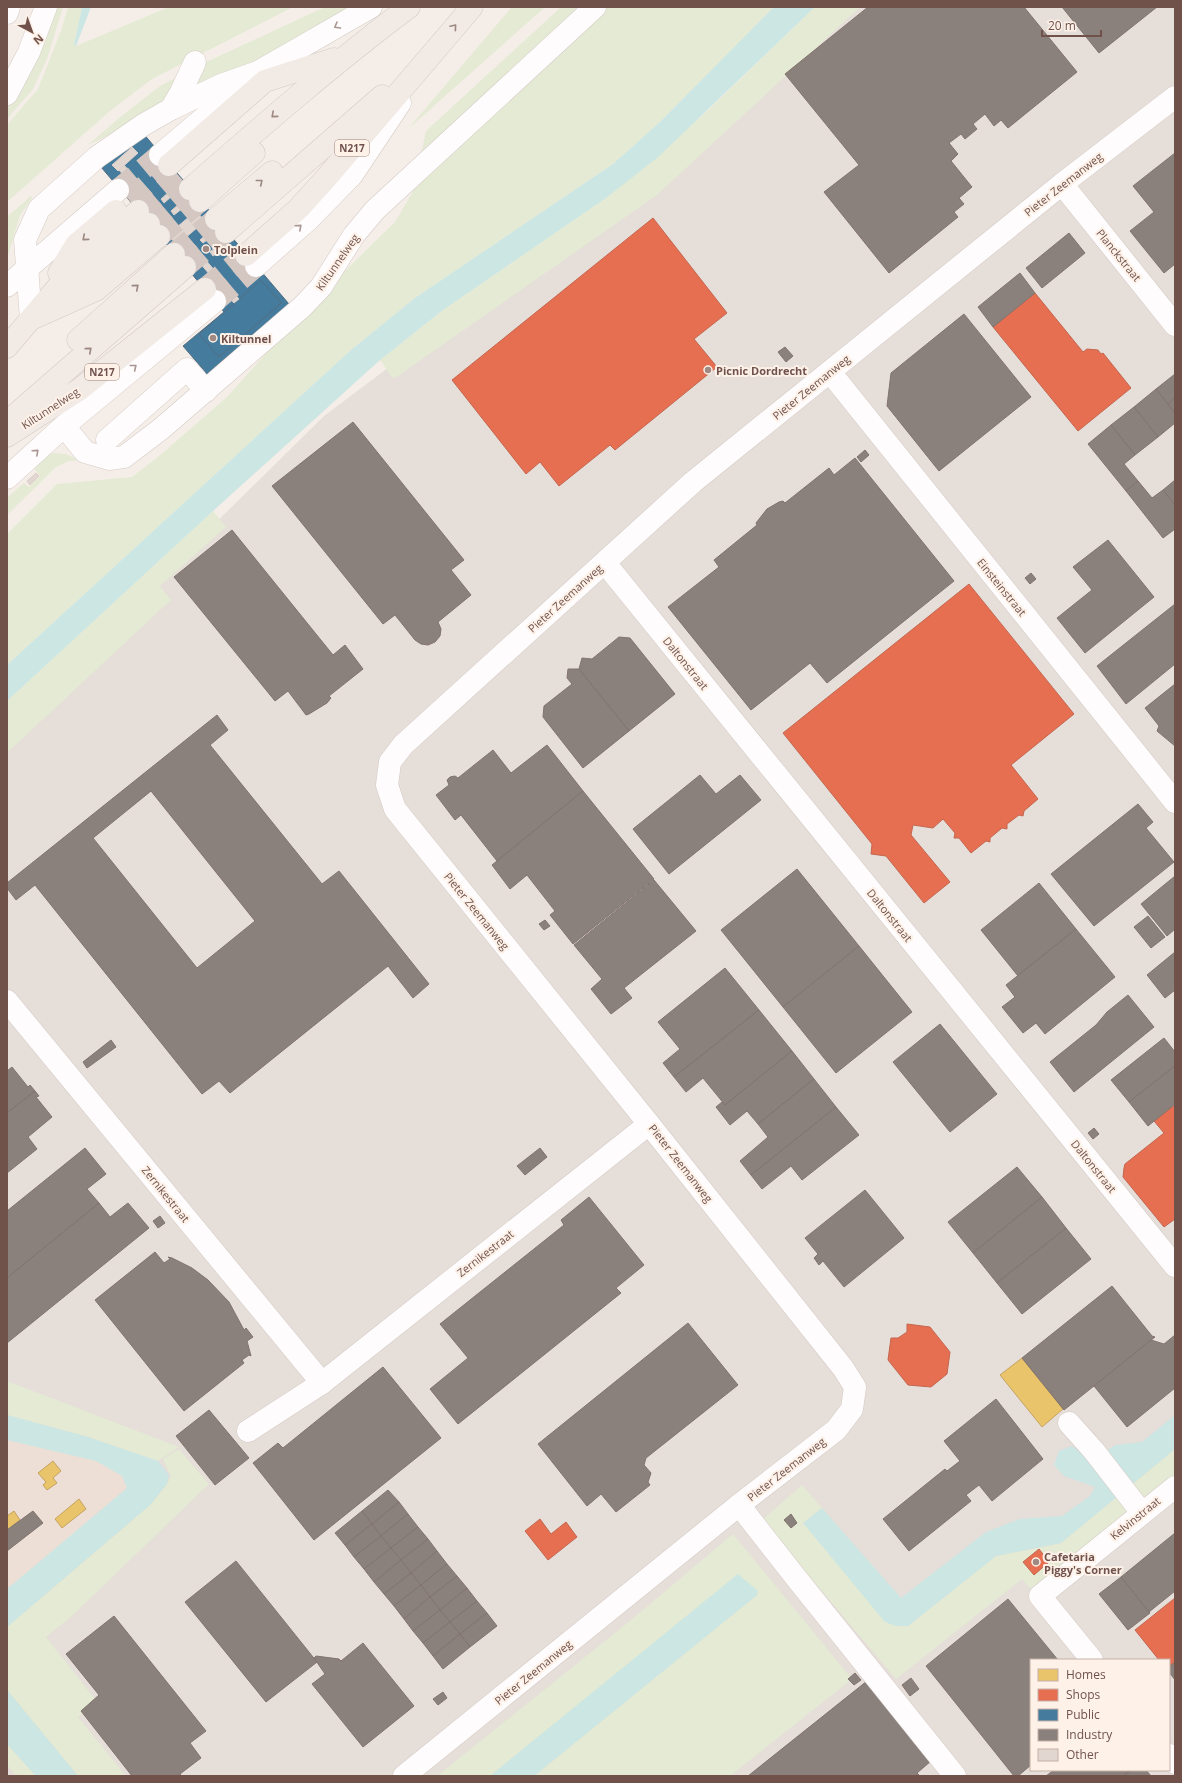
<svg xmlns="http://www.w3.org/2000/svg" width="1182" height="1783" viewBox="0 0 1182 1783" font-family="'Open Sans',sans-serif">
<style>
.residential{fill:#eedfd6}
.industrial{fill:#e6ded9;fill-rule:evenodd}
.green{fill:#e4ead3}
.water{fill:#cbe6e3}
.homes{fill:#e9c46a;stroke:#c5a261}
.shops{fill:#e76f51;stroke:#c3664f}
.public{fill:#457b9d;stroke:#526f84}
.industry{fill:#8a817c;stroke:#82736d;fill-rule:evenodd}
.building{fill:#e1d6d0;stroke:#ddd0cb}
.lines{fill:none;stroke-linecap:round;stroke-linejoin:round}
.minor-tunnel{stroke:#d4c7c1;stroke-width:22;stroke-dasharray:22 11;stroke-linecap:butt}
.major-tunnel{stroke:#d4c7c1;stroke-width:22;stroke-dasharray:22 11;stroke-linecap:butt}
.minor-casing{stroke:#d4cac5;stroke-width:23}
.major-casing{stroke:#d3c9c5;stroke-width:23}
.minor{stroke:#fefcfc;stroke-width:22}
.major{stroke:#f1eae5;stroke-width:22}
.oneway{stroke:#a99692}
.oneway2{stroke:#9d8781}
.poi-dot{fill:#9f8982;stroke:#fdf1e8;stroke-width:1.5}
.labels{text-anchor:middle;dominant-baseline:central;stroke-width:4;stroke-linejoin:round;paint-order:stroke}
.shield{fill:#fdf1e8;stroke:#9a827a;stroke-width:1}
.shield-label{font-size:10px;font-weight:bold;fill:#70524b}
.street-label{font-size:11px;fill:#70524b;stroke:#fdf1e8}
.poi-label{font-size:11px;font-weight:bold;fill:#70524b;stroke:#fdf1e8;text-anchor:start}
</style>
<rect width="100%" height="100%" fill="#f5eee8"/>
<!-- residential -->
<polygon class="residential" points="7,1425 53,1439 145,1481 7,1596"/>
<!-- industrial -->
<path class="industrial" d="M826,7H1175V1776H7V1596L145,1481L103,1455L7,1425V728L324,416L651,170ZM1031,1660H1169V1770H1031Z"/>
<!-- green -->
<g class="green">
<polygon points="53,7 63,7 47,59 33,89 7,119 7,107"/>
<polygon points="68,7 82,7 74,44 76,46 169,7 293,7 152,79 110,111 7,202 7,125 38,89 62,28"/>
<polygon points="325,7 360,7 198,92 88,145 119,118 160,86 202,64"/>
<polygon points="512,7 545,7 408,129"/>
<polygon points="561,7 579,7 421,154 426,131"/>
<polygon points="606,7 774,7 660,122 613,164 415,298 351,350 7,665 7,534 57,484 132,477 158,457 227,397 301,314 395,222 416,186 506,100"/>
<polygon points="815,7 860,7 657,195 395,378 392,377 380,360 443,310 606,198 705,113"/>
<polygon points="31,196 32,198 20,215 7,259 7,217"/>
<polygon points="53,453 66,454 79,460 69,461 56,467 7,515 7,498 24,483 29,487 40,476 33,467 47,455"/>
<polygon points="213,511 226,527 160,586 171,600 7,753 7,701"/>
<polygon points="7,1381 179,1447 158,1461 88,1437 7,1415"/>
<polygon points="179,1449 209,1484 71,1617 46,1637 96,1700 78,1717 126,1776 78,1776 7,1690 7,1627 150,1505 167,1484 171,1477 163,1459"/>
<polygon points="1175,1449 1175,1483 1034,1593 1022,1579 896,1679 762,1520 802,1485 822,1508 803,1523 908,1626 996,1556 1061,1543"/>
<polygon points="733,1534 852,1679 730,1776 534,1776 757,1595 738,1575 490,1776 437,1776 631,1620"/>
<polygon points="7,1744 36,1776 16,1776 7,1765"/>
</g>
<!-- water -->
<g class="water">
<polygon points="82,7 91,7 76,46 74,45"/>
<polygon points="774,7 815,7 657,158 606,198 443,310 380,360 213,511 7,701 7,665 351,350 415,298 613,164 660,122"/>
<polygon points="7,1415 88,1437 158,1461 169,1475 167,1484 150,1505 7,1627 7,1589 127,1488 122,1476 96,1461 7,1440"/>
<polygon points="1175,1415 1175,1449 1061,1543 996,1556 908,1626 896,1626 885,1622 803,1523 822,1508 901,1598 986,1532 1020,1519 1062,1516 1090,1496 1095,1487 1064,1476 1054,1465 1059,1451 1072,1446 1092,1461 1115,1445 1142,1442"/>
<polygon points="738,1574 758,1591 757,1595 534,1776 490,1776"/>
<polygon points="7,1690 78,1776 36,1776 7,1744"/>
</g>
<!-- homes -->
<g class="homes">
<polygon points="1022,1358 1063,1409 1042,1427 1000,1375"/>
<polygon points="53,1461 61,1471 53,1478 57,1483 47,1490 43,1485 46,1482 38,1473"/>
<polygon points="79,1499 86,1509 62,1528 55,1519"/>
<polygon points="14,1511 20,1520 7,1530 7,1516"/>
</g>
<!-- shops -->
<g class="shops">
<polygon points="653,218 727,313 694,339 717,367 615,450 610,445 559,486 540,462 526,474 452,380"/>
<polygon points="1035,293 1083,352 1087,349 1098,350 1101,354 1103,353 1131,388 1078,431 993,327"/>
<polygon points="969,584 1074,714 1011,765 1038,799 1024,811 1023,816 1019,815 1007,824 1007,829 1002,828 990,838 990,842 986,841 971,853 959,838 954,838 955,833 943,819 933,828 913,825 911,835 950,882 924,903 886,856 871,854 872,844 783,733"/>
<polygon points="1175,1105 1175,1219 1164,1227 1123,1177 1124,1168 1125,1164 1164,1133 1154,1121"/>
<polygon points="907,1324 930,1327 950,1352 947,1374 931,1387 908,1385 888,1360 891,1338 898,1338 907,1332"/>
<polygon points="540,1519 551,1534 566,1522 577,1537 548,1560 525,1531"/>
<polygon points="1039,1549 1049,1562 1034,1575 1023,1562"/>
<polygon points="1175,1598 1175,1662 1169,1667 1169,1660 1159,1660 1135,1630"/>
</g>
<!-- public -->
<g class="public">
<polygon points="142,132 289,304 207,374 183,346 224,312 101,167"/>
<polygon points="261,280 281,303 219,357 199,334"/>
</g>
<!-- industry -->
<g class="industry">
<polygon points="868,7 1024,7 1077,72 1008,128 1001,120 994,126 985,114 973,124 977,129 965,139 961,134 949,143 958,154 951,161 972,187 959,198 964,204 954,212 958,217 889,273 824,192 859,165 785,74"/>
<polygon points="1062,7 1157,7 1099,53"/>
<polygon points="1175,153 1175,264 1164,273 1130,231 1154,212 1133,186"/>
<polygon points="1069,233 1085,253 1042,288 1026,268"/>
<polygon points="1020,273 1035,293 993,327 978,307"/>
<polygon points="964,314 1031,397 939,471 887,406 891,373"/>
<polygon points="785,347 793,356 786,362 778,352"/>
<polygon points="1175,374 1175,398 1168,404 1156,389"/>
<polygon points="1156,389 1175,413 1175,423 1158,437 1134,407"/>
<polygon points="1175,398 1175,413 1168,404"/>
<polygon points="1134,407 1158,437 1135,455 1111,425"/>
<polygon points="353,422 464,560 451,570 471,595 438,622 441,629 440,636 435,642 428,645 421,644 415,640 395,615 383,624 272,486"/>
<polygon points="1111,425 1135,455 1124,464 1138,481 1126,491 1088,444"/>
<polygon points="865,450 869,455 861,462 857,457"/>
<polygon points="855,458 954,581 827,683 810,663 751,710 668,607 719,567 714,560 757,525 756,523 767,509 779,502 783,501 785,503 829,468 834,475"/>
<polygon points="1175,480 1175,505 1163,490"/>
<polygon points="1138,481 1152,498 1163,490 1175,505 1175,529 1163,538 1126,491"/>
<polygon points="232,530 333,655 345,645 363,669 329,696 331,698 327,703 309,714 306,715 288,691 275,701 174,577"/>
<polygon points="1108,540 1154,597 1085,653 1057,618 1092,590 1073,567"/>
<polygon points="1031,573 1036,579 1030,584 1025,578"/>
<polygon points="1175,604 1175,664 1126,704 1097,666"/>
<polygon points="619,637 630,638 675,694 629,731 579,669 582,658 592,659"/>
<polygon points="568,669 579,669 629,731 583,768 543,717 544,706 572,684 567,678"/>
<polygon points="1175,684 1175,746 1157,731 1159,726 1145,708"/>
<path d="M217,715L228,730L210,745L322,884L339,871L429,984L413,998L388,966L230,1093L219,1081L202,1094L35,885L16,900L7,888V883ZM151,791L255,921L197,968L93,838Z"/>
<polygon points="547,745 583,791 497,861 461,815 455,820 436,795 449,785 447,780 450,777 455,776 458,778 493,750 511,773"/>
<polygon points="700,775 716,794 740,775 761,800 669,874 633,829"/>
<polygon points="583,791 654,879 573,944 550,915 555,911 527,875 510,889 492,865"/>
<polygon points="1138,804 1153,822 1146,828 1174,862 1094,926 1051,874"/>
<polygon points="797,869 859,946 783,1007 721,930"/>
<polygon points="1175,876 1175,929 1167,936 1141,904"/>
<polygon points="654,880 696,931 624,988 632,998 611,1014 591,989 602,979 574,945"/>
<polygon points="1039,883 1076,929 1018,976 981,930"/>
<polygon points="1148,916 1165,937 1151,948 1134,927"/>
<polygon points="545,920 550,926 544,930 539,924"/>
<polygon points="1076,929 1115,977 1045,1034 1036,1023 1023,1033 1002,1007 1015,997 1006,985"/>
<polygon points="859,946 912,1012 836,1073 783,1007"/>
<polygon points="1175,952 1175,990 1165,998 1147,975"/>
<polygon points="725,968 759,1010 674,1077 663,1063 680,1049 658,1022"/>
<polygon points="1128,995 1154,1027 1074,1092 1050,1062 1096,1025 1107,1012"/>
<polygon points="759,1010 792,1051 725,1105 703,1078 686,1092 674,1077"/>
<polygon points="940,1024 997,1094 950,1132 893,1062"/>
<polygon points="1164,1038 1175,1052 1175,1066 1129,1102 1111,1080"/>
<polygon points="111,1040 116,1047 87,1068 83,1062"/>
<polygon points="792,1051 814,1079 758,1124 747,1111 730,1125 716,1107 722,1102 725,1105"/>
<polygon points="1175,1066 1175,1104 1148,1126 1129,1102"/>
<polygon points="12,1067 28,1087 30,1085 35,1091 7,1113 7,1071"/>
<polygon points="814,1079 836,1107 751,1175 740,1161 768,1137 758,1124"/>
<polygon points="35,1091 39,1096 36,1097 52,1117 28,1137 37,1149 7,1173 7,1113"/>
<polygon points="836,1107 859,1135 802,1180 791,1166 762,1189 751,1175"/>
<polygon points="1094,1128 1099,1134 1093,1139 1088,1133"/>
<polygon points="85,1148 106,1174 87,1189 99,1203 7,1278 7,1211"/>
<polygon points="540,1148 547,1157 525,1175 517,1166"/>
<polygon points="1017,1167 1042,1197 973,1253 948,1222"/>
<polygon points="865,1190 904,1238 844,1287 823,1261 819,1265 814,1258 818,1254 805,1238"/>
<polygon points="589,1197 644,1265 616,1288 621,1293 458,1424 430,1389 468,1358 440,1324 564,1225 561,1220"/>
<polygon points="1042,1197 1066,1228 997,1283 973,1253"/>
<polygon points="99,1203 110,1217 128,1203 149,1228 7,1343 7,1278"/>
<polygon points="160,1216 165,1223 158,1228 153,1221"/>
<polygon points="1066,1228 1091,1259 1022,1314 997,1283"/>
<polygon points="155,1252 164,1263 170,1259 168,1257 172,1258 192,1268 208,1280 229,1302 244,1330 246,1328 253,1337 247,1341 251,1356 249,1355 242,1360 244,1363 184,1411 95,1300"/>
<polygon points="1112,1286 1152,1336 1155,1337 1064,1410 1022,1358"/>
<polygon points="688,1323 738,1385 646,1458 644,1465 651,1473 648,1482 650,1485 616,1512 601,1494 587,1506 538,1444"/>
<polygon points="1175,1335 1175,1388 1127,1427 1094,1386 1151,1340 1164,1344"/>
<polygon points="383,1367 441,1438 314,1540 253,1463 278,1443 283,1448"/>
<polygon points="996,1399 1043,1459 992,1501 979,1485 966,1495 971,1501 909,1551 883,1519 945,1469 947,1471 960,1461 944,1441"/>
<polygon points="209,1410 249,1458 215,1485 176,1436"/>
<polygon points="388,1490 399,1502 372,1524 362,1511"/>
<polygon points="399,1502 408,1514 381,1536 372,1524"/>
<polygon points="33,1511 43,1523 7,1551 7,1530"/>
<polygon points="362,1511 372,1524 345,1545 335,1533"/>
<polygon points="408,1514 418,1527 391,1548 381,1536"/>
<polygon points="791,1514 797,1523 791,1528 784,1520"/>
<polygon points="372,1524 381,1536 354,1557 345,1545"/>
<polygon points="418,1527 428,1539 401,1560 391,1548"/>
<polygon points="1175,1533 1175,1591 1149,1612 1121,1577"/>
<polygon points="381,1536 391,1548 364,1569 354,1557"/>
<polygon points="428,1539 437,1551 411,1573 401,1560"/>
<polygon points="391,1548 401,1560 374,1582 364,1569"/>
<polygon points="437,1551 447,1564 421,1585 411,1573"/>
<polygon points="401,1560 411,1573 384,1594 374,1582"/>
<polygon points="236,1561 317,1662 266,1702 185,1602"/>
<polygon points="447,1564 457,1576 430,1597 421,1585"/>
<polygon points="411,1573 421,1585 394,1606 384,1594"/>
<polygon points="457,1576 467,1588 440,1610 430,1597"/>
<polygon points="1121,1577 1150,1613 1128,1630 1099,1594"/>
<polygon points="421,1585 430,1597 404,1619 394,1606"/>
<polygon points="467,1588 477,1601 450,1622 440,1610"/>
<polygon points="430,1597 440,1610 413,1631 404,1619"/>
<polygon points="1008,1599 1058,1660 1031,1660 1031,1765 1018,1776 1014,1776 926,1666"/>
<polygon points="477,1601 487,1613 460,1634 450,1622"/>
<polygon points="440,1610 450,1622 423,1643 413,1631"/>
<polygon points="487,1613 497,1626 470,1647 460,1634"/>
<polygon points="114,1616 206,1731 190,1743 201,1758 180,1774 182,1776 132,1776 81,1711 99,1695 66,1654"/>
<polygon points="450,1622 460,1634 433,1656 423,1643"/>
<polygon points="460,1634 470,1647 443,1669 433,1656"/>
<polygon points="363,1643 414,1706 363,1747 312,1684 325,1674 314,1658 316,1656 339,1659 341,1661"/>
<polygon points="1175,1662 1175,1680 1169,1672 1169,1667"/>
<polygon points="855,1673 861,1680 854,1685 848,1679"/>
<polygon points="911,1678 919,1689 910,1696 902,1685"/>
<polygon points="867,1681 931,1761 917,1773 920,1776 748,1776"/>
<polygon points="443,1692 447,1698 438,1705 433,1699"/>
<polygon points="1054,1770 1131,1770 1123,1776 1046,1776"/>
<polygon points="1131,1770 1146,1770 1151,1776 1123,1776"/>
</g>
<!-- building -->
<g class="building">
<polygon points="132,147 138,153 118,171 112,165"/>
<polygon points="124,165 177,227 196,211 205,221 177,245 168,235 172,231 119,170"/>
<polygon points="169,192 172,196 164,203 161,199"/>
<polygon points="179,204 183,208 174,215 171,211"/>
<polygon points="208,233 211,237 203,243 200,240"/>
<polygon points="186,237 239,299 234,303 181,241"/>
<polygon points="218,245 222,249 213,256 210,252"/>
<polygon points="36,473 39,476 30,485 27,481"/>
</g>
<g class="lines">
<!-- minor-tunnel -->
<g class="minor-tunnel">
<polyline points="118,190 160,155"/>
<polyline points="215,301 256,266"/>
</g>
<!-- major-tunnel -->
<g class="major-tunnel">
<polyline points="129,200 169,165"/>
<polyline points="138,211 179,176"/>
<polyline points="149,224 190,189"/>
<polyline points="159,236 200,201"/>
<polyline points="174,254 216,219"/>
<polyline points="185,267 226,232"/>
<polyline points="205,289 246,255"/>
</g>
<!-- minor casing -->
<g class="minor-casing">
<g id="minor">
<polyline points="7,13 9,7"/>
<polyline points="7,94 29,52 46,7"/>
<polyline points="171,109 181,92 195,62"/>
<polyline points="160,155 258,72 371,7"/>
<polyline points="1062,184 1175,325"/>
<polyline points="256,266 308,220 352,175 400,103"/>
<polyline points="7,286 118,190"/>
<polyline points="31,319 25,240 39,209 97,157 143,125 171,109 221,85 258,72"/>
<polyline points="830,372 1175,802"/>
<polyline points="64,426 85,452 109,459 124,457 161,429 302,307 321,287 354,235 375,210 595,7"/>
<polyline points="107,440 187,369 206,391"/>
<polyline points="7,478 64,426 215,301"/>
<polyline points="605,563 1175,1266"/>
<polyline points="7,1001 322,1383"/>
<polyline points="1069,1423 1094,1451 1142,1513"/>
<polyline points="248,1431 322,1383 649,1124"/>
<polyline points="739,1505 797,1579 955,1776"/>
<polyline points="1092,1660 1040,1596 1175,1487"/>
<polyline points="1169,1755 1175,1763"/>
<polyline points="404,1776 739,1505 836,1430 852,1409 855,1387 843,1368 649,1124 395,809 387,785 390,762 403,745 693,482 1062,184 1175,97"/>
</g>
</g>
<!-- major casing -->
<g class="major-casing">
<g id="major">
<polyline points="169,165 265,81 334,59"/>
<path d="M190,189C262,126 333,64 409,7"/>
<polyline points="200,201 254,153"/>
<polyline points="216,219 272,172"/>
<polyline points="226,232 382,96"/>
<polyline points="246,255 298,209 327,177 472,7"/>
<polyline points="59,273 76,245 116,211"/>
<polyline points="78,283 149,224"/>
<polyline points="36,317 96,290 159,236"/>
<polyline points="78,340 174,254"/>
<polyline points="7,347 68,275 138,211"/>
<polyline points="7,422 185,267"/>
<polyline points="7,436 80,389 205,289"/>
</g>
</g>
<!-- minor -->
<use href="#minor" class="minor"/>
<!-- major -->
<use href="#major" class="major"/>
</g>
<!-- one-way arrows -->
<defs><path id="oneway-chevron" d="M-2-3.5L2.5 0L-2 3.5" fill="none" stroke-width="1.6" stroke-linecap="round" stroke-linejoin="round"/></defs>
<g class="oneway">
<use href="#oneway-chevron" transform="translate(337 26) rotate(150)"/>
<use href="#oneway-chevron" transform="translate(299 227) rotate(-42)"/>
<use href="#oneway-chevron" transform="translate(134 367) rotate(-39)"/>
<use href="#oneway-chevron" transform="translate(36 452) rotate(-42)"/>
</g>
<g class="oneway2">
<use href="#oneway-chevron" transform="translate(454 27) rotate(-50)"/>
<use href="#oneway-chevron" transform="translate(274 115) rotate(139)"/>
<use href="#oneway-chevron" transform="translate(260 182) rotate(-39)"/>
<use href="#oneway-chevron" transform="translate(85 238) rotate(140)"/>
<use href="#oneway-chevron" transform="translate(136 287) rotate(-40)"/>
<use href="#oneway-chevron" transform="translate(89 350) rotate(-41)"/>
</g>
<!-- markers -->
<g class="poi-dot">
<circle cx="206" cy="249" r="4"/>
<circle cx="213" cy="338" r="4"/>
<circle cx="708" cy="370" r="4"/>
<circle cx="1036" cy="1562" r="4"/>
</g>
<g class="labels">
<!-- shield labels -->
<g class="shield">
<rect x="335" y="140" width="34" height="16" rx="3"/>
<rect x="85" y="364" width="34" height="16" rx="3"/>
</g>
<g class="shield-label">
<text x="352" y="148">N217</text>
<text x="102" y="372">N217</text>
</g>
<!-- street labels -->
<g class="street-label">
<text transform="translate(1063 184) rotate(-38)">Pieter Zeemanweg</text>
<text transform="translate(1119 255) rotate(51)">Planckstraat</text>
<text transform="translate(337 262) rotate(-55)">Kiltunnelweg</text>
<text transform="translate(811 387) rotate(-39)">Pieter Zeemanweg</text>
<text transform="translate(50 408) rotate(-33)">Kiltunnelweg</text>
<text transform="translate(1002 587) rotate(51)">Einsteinstraat</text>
<text transform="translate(565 598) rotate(-42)">Pieter Zeemanweg</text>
<text transform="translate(686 663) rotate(51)">Daltonstraat</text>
<text transform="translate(477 911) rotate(51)">Pieter Zeemanweg</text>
<text transform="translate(890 915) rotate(51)">Daltonstraat</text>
<text transform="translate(681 1163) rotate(52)">Pieter Zeemanweg</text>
<text transform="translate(1094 1166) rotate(51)">Daltonstraat</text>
<text transform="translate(166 1194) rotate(51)">Zernikestraat</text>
<text transform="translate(485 1253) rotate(-38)">Zernikestraat</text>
<text transform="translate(786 1469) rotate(-38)">Pieter Zeemanweg</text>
<text transform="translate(1135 1518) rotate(-39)">Kelvinstraat</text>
<text transform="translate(533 1672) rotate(-39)">Pieter Zeemanweg</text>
</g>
<!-- poi labels -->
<g class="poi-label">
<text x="214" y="249">Tolplein</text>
<text x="221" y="338">Kiltunnel</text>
<text x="716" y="370">Picnic Dordrecht</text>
<text x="1044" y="1556">Cafetaria<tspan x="1044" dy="13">Piggy's Corner</tspan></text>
</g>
</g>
<!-- border -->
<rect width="1182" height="1783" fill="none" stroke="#70524b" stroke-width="16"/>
<!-- legend -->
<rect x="1030" y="1659" width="140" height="112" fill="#fdf1e8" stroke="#c5b1a9"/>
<rect x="1038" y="1669" width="20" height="12" fill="#e9c46a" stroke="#c5b1a9"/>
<text x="1066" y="1679" font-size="12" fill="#70524b">Homes</text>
<rect x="1038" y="1689" width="20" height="12" fill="#e76f51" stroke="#c5b1a9"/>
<text x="1066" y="1699" font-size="12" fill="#70524b">Shops</text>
<rect x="1038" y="1709" width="20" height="12" fill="#457b9d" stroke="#c5b1a9"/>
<text x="1066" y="1719" font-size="12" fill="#70524b">Public</text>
<rect x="1038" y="1729" width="20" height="12" fill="#8a817c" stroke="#c5b1a9"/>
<text x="1066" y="1739" font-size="12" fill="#70524b">Industry</text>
<rect x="1038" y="1749" width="20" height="12" fill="#e1d6d0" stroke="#c5b1a9"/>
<text x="1066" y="1759" font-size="12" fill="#70524b">Other</text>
<!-- north arrow -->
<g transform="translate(32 32) rotate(139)" stroke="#fdf1e8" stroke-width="3" paint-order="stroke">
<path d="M0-3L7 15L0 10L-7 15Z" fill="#70524b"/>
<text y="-6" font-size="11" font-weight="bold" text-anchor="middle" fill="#70524b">N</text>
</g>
<!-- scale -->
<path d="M1042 30v6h59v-6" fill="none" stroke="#70524b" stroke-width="2"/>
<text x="1048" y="30" font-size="12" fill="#70524b" stroke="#fdf1e8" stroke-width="3" paint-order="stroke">20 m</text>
</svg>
